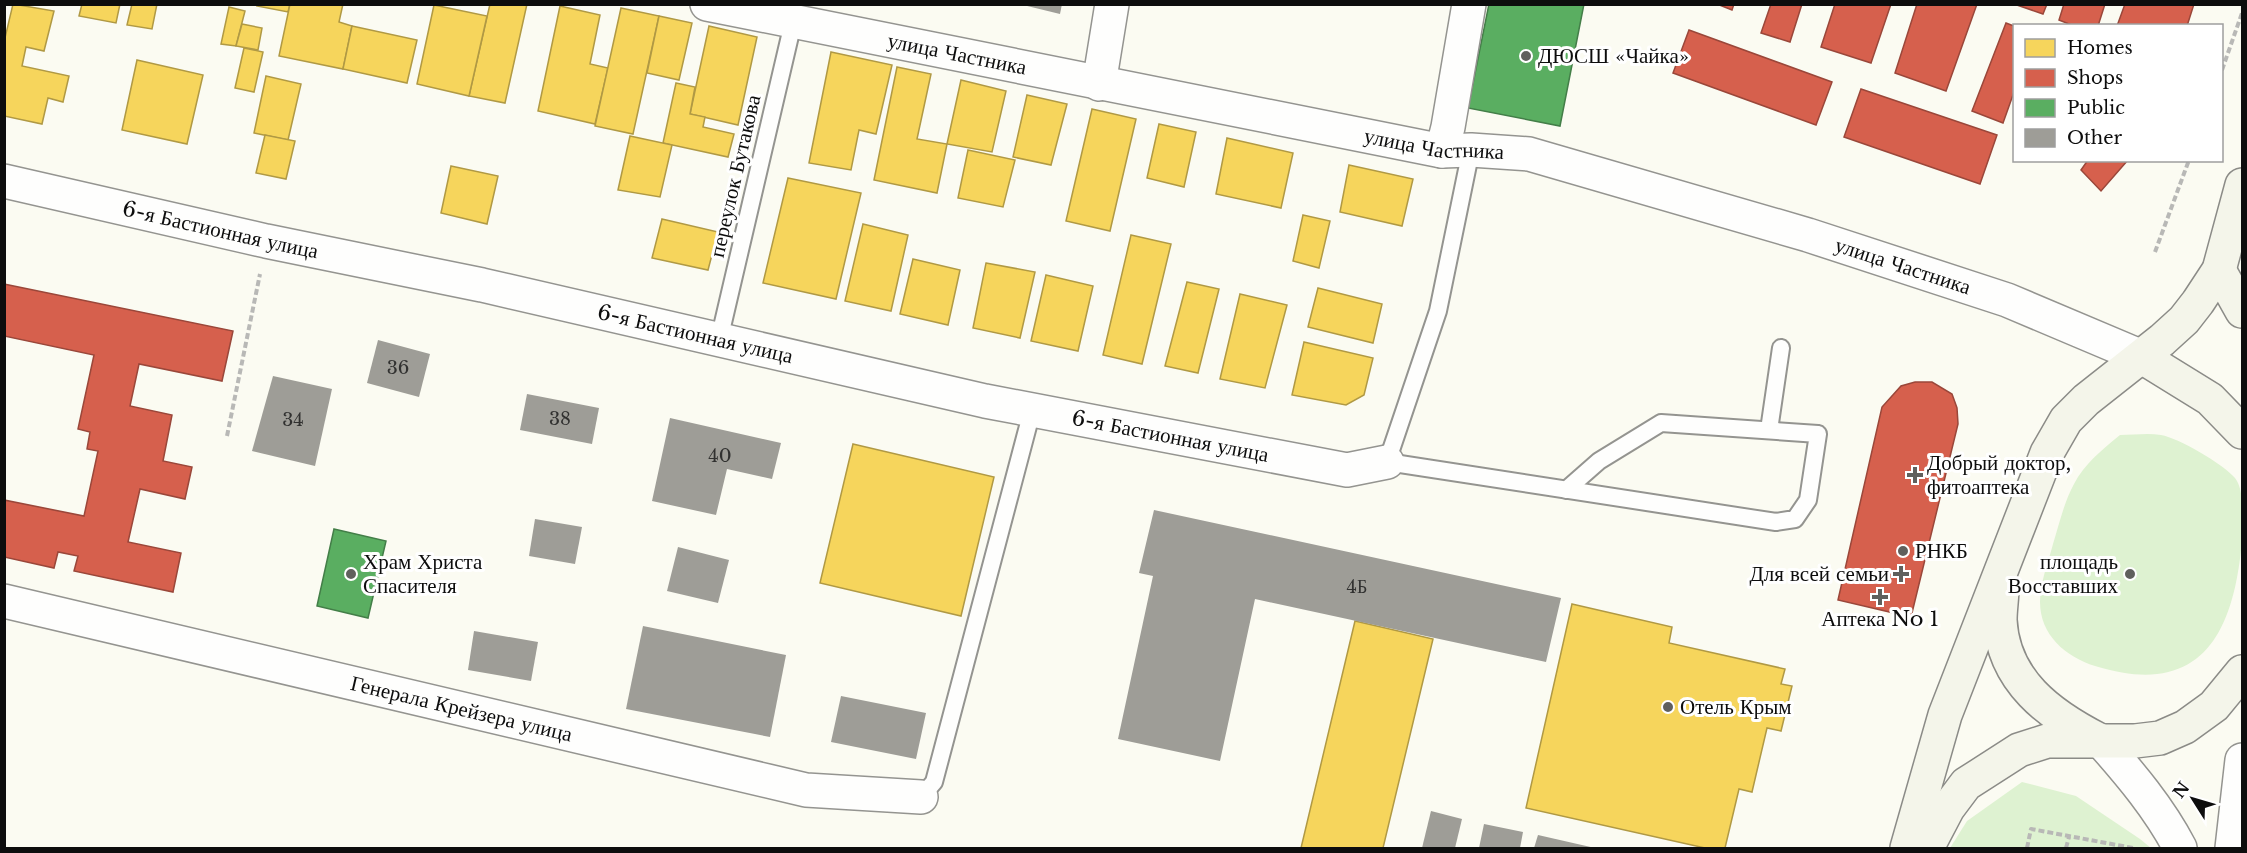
<svg xmlns="http://www.w3.org/2000/svg" width="2247" height="853" viewBox="0 0 2247 853" font-family="'Libre Baskerville',serif">
<style>
.green{fill:#def2d1}
.homes{fill:#f6d55c;stroke:#b09944;stroke-width:1.5}
.shops{fill:#d6604d;stroke:#9a473a;stroke-width:1.5}
.public{fill:#5aae61;stroke:#437e48;stroke-width:1.5}
.building{fill:#9e9d97}
.lines{fill:none;stroke-linecap:round;stroke-linejoin:round}
.service-casing{stroke:#949490;stroke-width:20}
.minor-casing{stroke:#949490;stroke-width:36}
.secondary-casing{stroke:#8b8b87;stroke-width:36}
.path{stroke:#b8b8b6;stroke-width:4;stroke-dasharray:6 3;stroke-linecap:butt}
.service{stroke:#fefefd;stroke-width:16}
.minor{stroke:#fefefd;stroke-width:33}
.secondary{stroke:#f4f5ea;stroke-width:33}
.poi-dot{fill:#60605d;stroke:#fff;stroke-width:2}
.labels{text-anchor:middle;dominant-baseline:central;stroke-width:6;stroke-linejoin:round;paint-order:stroke}
.number-label{font-size:18px;fill:#313130}
.street-label{font-size:21px;fill:#0d0d0d;stroke:#fff}
.poi-label{font-size:21px;fill:#0d0d0d;stroke:#fff;text-anchor:start}
</style>
<rect width="100%" height="100%" fill="#fbfbf2"/>
<!-- green -->
<g class="green">
<path d="M2120,435C2133,435 2148,433 2161,435C2179,438 2223,464 2235,478C2245,490 2243,525 2242,540C2234,634 2201,699 2095,666C2066,657 2040,635 2040,602C2040,583 2048,563 2053,544C2059,525 2064,502 2074,484C2084,464 2103,449 2120,435Z"/>
<polygon points="2022,782 2076,796 2140,839 2151,848 1950,848 1967,821"/>
</g>
<!-- homes -->
<g class="homes">
<polygon points="13,4 54,11 44,51 26,47 22,66 69,76 63,102 48,98 42,124 4,116 4,42"/>
<polygon points="82,4 120,4 116,23 79,16"/>
<polygon points="132,4 157,4 152,29 127,25"/>
<polygon points="258,4 290,4 288,12 257,6"/>
<polygon points="290,4 343,4 339,22 352,26 343,69 279,56"/>
<polygon points="490,4 527,4 505,103 469,96"/>
<polygon points="434,5 487,16 469,96 417,84"/>
<polygon points="560,6 600,15 590,64 608,68 595,124 538,111"/>
<polygon points="229,7 245,11 236,46 221,44"/>
<polygon points="621,8 659,16 633,134 595,126"/>
<polygon points="659,16 692,23 679,80 647,73"/>
<polygon points="242,24 262,28 258,50 236,46"/>
<polygon points="352,26 417,40 407,83 343,69"/>
<polygon points="709,26 757,37 738,125 690,114"/>
<polygon points="244,48 263,52 254,92 235,88"/>
<polygon points="831,52 892,65 876,134 859,130 851,170 809,163"/>
<polygon points="137,60 203,75 187,144 122,130"/>
<polygon points="897,67 931,74 917,139 947,144 937,193 874,180"/>
<polygon points="266,76 301,84 288,140 254,133"/>
<polygon points="961,80 1006,91 992,152 947,144"/>
<polygon points="676,83 695,87 690,114 705,117 703,127 734,134 728,157 663,143"/>
<polygon points="1027,95 1067,104 1051,165 1013,157"/>
<polygon points="1092,109 1136,119 1110,231 1066,221"/>
<polygon points="1159,124 1196,132 1184,187 1147,178"/>
<polygon points="265,135 295,141 286,179 256,173"/>
<polygon points="630,136 672,145 660,197 618,190"/>
<polygon points="1227,138 1293,153 1281,208 1216,194"/>
<polygon points="968,150 1015,160 1003,207 958,198"/>
<polygon points="1349,165 1413,179 1402,226 1340,212"/>
<polygon points="451,166 498,176 487,224 441,213"/>
<polygon points="788,178 861,193 836,299 763,283"/>
<polygon points="1303,215 1330,221 1319,268 1293,261"/>
<polygon points="662,219 718,232 708,270 652,258"/>
<polygon points="863,224 908,235 891,311 845,301"/>
<polygon points="1131,235 1171,244 1142,364 1103,355"/>
<polygon points="913,259 960,270 948,325 900,314"/>
<polygon points="986,263 1035,272 1020,338 973,328"/>
<polygon points="1046,275 1093,286 1078,351 1031,341"/>
<polygon points="1187,282 1219,289 1198,373 1165,366"/>
<polygon points="1318,288 1382,304 1373,343 1308,327"/>
<polygon points="1240,294 1287,305 1265,388 1220,379"/>
<polygon points="1304,342 1373,358 1364,395 1346,405 1292,395"/>
<polygon points="853,444 994,477 961,616 820,583"/>
<polygon points="1572,604 1672,627 1669,643 1785,669 1781,684 1792,686 1781,731 1767,728 1752,792 1739,789 1725,848 1705,848 1526,808"/>
<polygon points="1355,621 1433,639 1383,848 1301,848"/>
</g>
<!-- shops -->
<g class="shops">
<polygon points="1717,4 1734,4 1732,10"/>
<polygon points="1771,4 1802,4 1790,42 1761,33"/>
<polygon points="1835,4 1891,4 1871,63 1821,47"/>
<polygon points="1917,4 1977,4 1946,91 1895,73"/>
<polygon points="2014,4 2047,4 2043,14"/>
<polygon points="2064,4 2105,4 2098,26 2074,26 2059,20"/>
<polygon points="2125,4 2194,4 2187,26 2117,26"/>
<polygon points="2006,23 2014,26 2014,92 2003,123 1972,111"/>
<polygon points="1689,30 1832,82 1816,125 1673,73"/>
<polygon points="1861,89 1997,135 1980,184 1844,137"/>
<polygon points="2088,160 2128,160 2101,191 2081,170"/>
<polygon points="4,284 233,331 222,381 139,364 130,406 172,415 163,461 192,467 185,499 140,489 128,542 181,553 173,592 74,571 78,556 58,552 54,568 4,557 4,500 84,516 98,451 87,449 90,432 78,429 94,355 4,336"/>
<polygon points="1915,382 1932,382 1952,394 1957,408 1958,424 1911,617 1838,600 1882,407 1901,386"/>
</g>
<!-- public -->
<g class="public">
<polygon points="1489,4 1584,4 1560,126 1468,108"/>
<polygon points="334,529 386,541 368,618 317,606"/>
</g>
<!-- building -->
<g class="building">
<polygon points="1019,4 1062,4 1060,14"/>
<polygon points="378,340 430,354 419,397 367,383"/>
<polygon points="273,376 332,389 315,466 252,451"/>
<polygon points="527,394 599,408 592,444 520,430"/>
<polygon points="670,418 781,443 772,479 727,469 716,515 652,501"/>
<polygon points="1154,510 1561,598 1546,662 1255,599 1220,761 1118,739 1153,576 1139,573"/>
<polygon points="535,519 582,527 575,564 529,556"/>
<polygon points="678,547 729,560 718,603 667,591"/>
<polygon points="643,626 786,655 770,737 626,709"/>
<polygon points="474,631 538,642 531,681 468,670"/>
<polygon points="841,696 926,713 916,759 831,742"/>
<polygon points="1431,811 1462,819 1455,848 1422,848"/>
<polygon points="1484,824 1523,832 1520,848 1479,848"/>
<polygon points="1538,835 1595,848 1534,848"/>
</g>
<g class="lines">
<!-- service casing -->
<g class="service-casing">
<g id="service">
<polyline points="1471,150 1438,311 1387,462 1776,522 1795,519 1808,500 1818,434 1661,423 1599,461 1566,490"/>
<polyline points="719,340 793,23"/>
<polyline points="1769,430 1781,348"/>
<polyline points="921,797 934,782 1032,411"/>
</g>
</g>
<!-- minor casing -->
<g class="minor-casing">
<g id="minor">
<path id="s1" d="M707,4L1442,151L1471,150L1529,154L1808,235L2007,300L2142,357"/>
<polyline points="1099,84 1112,4"/>
<polyline points="1442,151 1448,127 1469,4"/>
<path id="s2" d="M4,181L266,241L482,285L985,401L1347,470L1387,462"/>
<path id="s3" d="M4,601L806,790L921,797"/>
<path d="M2101,741C2131,775 2159,808 2180,848"/>
<polyline points="2232,848 2242,760"/>
</g>
</g>
<!-- secondary casing -->
<g class="secondary-casing">
<g id="secondary">
<polyline points="2219,270 2242,311"/>
<polyline points="2142,357 2210,399 2242,432"/>
<path d="M2002,587C2002,598 2000,609 2000,620C2003,681 2050,715 2099,740"/>
<polyline points="1907,848 1945,715 2047,453 2066,420 2086,400 2162,340 2184,320 2198,302 2219,270 2242,185"/>
<polyline points="1927,848 1948,808 1966,784 2019,750 2047,741 2135,741 2160,738 2185,727 2214,706 2242,672"/>
</g>
</g>
<!-- path -->
<g class="path">
<polyline points="2222,70 2242,13"/>
<polyline points="2155,252 2189,160"/>
<polyline points="227,436 260,274"/>
<polyline points="2027,848 2031,829 2133,848"/>
<polyline points="2066,848 2069,837"/>
</g>
<!-- service -->
<use href="#service" class="service"/>
<!-- minor -->
<use href="#minor" class="minor"/>
<!-- secondary -->
<use href="#secondary" class="secondary"/>
</g>
<!-- markers -->
<g class="poi-dot">
<circle cx="1526" cy="56" r="6"/>
<path d="M1912 466h6v6h6v6h-6v6h-6v-6h-6v-6h6z"/>
<circle cx="1903" cy="551" r="6"/>
<circle cx="351" cy="574" r="6"/>
<path d="M1898 565h6v6h6v6h-6v6h-6v-6h-6v-6h6z"/>
<circle cx="2130" cy="574" r="6"/>
<path d="M1877 588h6v6h6v6h-6v6h-6v-6h-6v-6h6z"/>
<circle cx="1668" cy="707" r="6"/>
</g>
<g class="labels">
<!-- number labels -->
<g class="number-label">
<text x="398" y="368">36</text>
<text x="560" y="419">38</text>
<text x="293" y="420">34</text>
<text x="720" y="456">40</text>
<text x="1357" y="587">4Б</text>
</g>
<!-- street labels -->
<g class="street-label">
<text stroke="none"><textPath href="#s1" startOffset="255">улица Частника</textPath></text>
<text stroke="none"><textPath href="#s1" startOffset="741">улица Частника</textPath></text>
<text transform="translate(735 176) rotate(-77)">переулок Бутакова</text>
<text stroke="none"><textPath href="#s2" startOffset="222">6-я Бастионная улица</textPath></text>
<text stroke="none"><textPath href="#s1" startOffset="1227">улица Частника</textPath></text>
<text stroke="none"><textPath href="#s2" startOffset="708">6-я Бастионная улица</textPath></text>
<text stroke="none"><textPath href="#s2" startOffset="1194">6-я Бастионная улица</textPath></text>
<text stroke="none"><textPath href="#s3" startOffset="470">Генерала Крейзера улица</textPath></text>
</g>
<!-- poi labels -->
<g class="poi-label">
<text x="1538" y="56">ДЮСШ «Чайка»</text>
<text x="1927" y="463">Добрый доктор,<tspan x="1927" dy="24">фитоаптека</tspan></text>
<text x="1915" y="551">РНКБ</text>
<text x="363" y="562">Храм Христа<tspan x="363" dy="24">Спасителя</tspan></text>
<text x="2118" y="562" text-anchor="end">площадь<tspan x="2118" dy="24">Восставших</tspan></text>
<text x="1889" y="574" text-anchor="end">Для всей семьи</text>
<text x="1880" y="619" text-anchor="middle">Аптека No 1</text>
<text x="1680" y="707">Отель Крым</text>
</g>
</g>
<!-- border -->
<rect width="2247" height="853" fill="none" stroke="#0d0d0d" stroke-width="12"/>
<!-- legend -->
<rect x="2013" y="24" width="210" height="138" fill="#ffffff" stroke="#9e9e9e" stroke-width="1.5"/>
<rect x="2025" y="39" width="30" height="18" fill="#f6d55c" stroke="#9e9e9e" stroke-width="1.5"/>
<text x="2067" y="54" font-size="18" fill="#0d0d0d">Homes</text>
<rect x="2025" y="69" width="30" height="18" fill="#d6604d" stroke="#9e9e9e" stroke-width="1.5"/>
<text x="2067" y="84" font-size="18" fill="#0d0d0d">Shops</text>
<rect x="2025" y="99" width="30" height="18" fill="#5aae61" stroke="#9e9e9e" stroke-width="1.5"/>
<text x="2067" y="114" font-size="18" fill="#0d0d0d">Public</text>
<rect x="2025" y="129" width="30" height="18" fill="#9e9d97" stroke="#9e9e9e" stroke-width="1.5"/>
<text x="2067" y="144" font-size="18" fill="#0d0d0d">Other</text>
<!-- north arrow -->
<g transform="translate(2193 799) rotate(307)" stroke="#ffffff" stroke-width="4.5" paint-order="stroke">
<path d="M0-4.5L10 22L0 15L-10 22Z" fill="#0d0d0d"/>
<text y="-9" font-size="16" font-weight="bold" text-anchor="middle" fill="#0d0d0d">N</text>
</g>
</svg>
